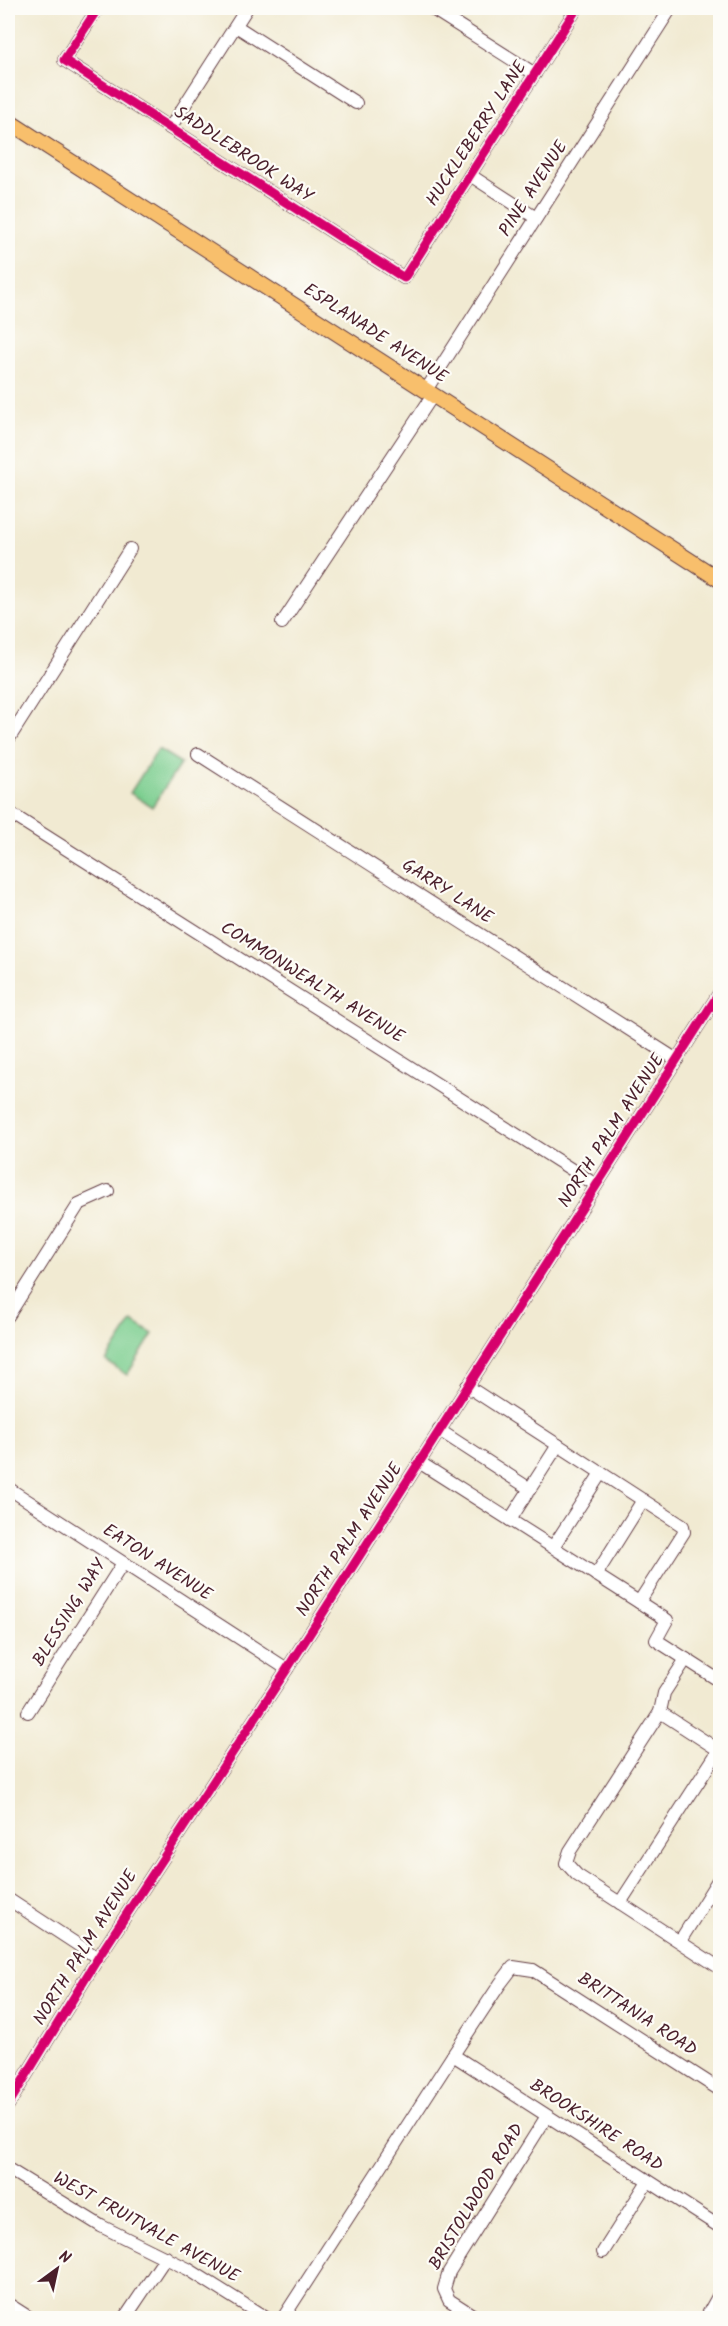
<svg xmlns="http://www.w3.org/2000/svg" width="728" height="2326" viewBox="0 0 728 2326" font-family="Kalam,sans-serif">
<style>
.green{fill:#7acd8e;stroke:#62765c;stroke-width:1.5}
.lines{fill:none;stroke-linecap:round;stroke-linejoin:round}
.minor-casing{stroke:#633d44;stroke-width:14}
.major-casing{stroke:#633d44;stroke-width:17}
.minor{stroke:#fff;stroke-width:12}
.major{stroke:#f8bf6c;stroke-width:15}
.cycleway-casing{stroke:#fdfcf7;stroke-width:13}
.cycleway{stroke:#d6006c;stroke-width:9}
.labels{text-anchor:middle;dominant-baseline:central;stroke-width:4.5;stroke-linejoin:round;paint-order:stroke}
.street-label{font-size:18px;fill:#4a1f2b;stroke:#fdfcf7}
</style>
<rect width="100%" height="100%" fill="#fdfcf7"/>
<filter id="ink" filterUnits="userSpaceOnUse"><feTurbulence type="fractalNoise" baseFrequency=".0167" numOctaves="2"/><feDisplacementMap in="SourceGraphic" scale="12" xChannelSelector="R" yChannelSelector="G"/><feConvolveMatrix kernelMatrix="1 2 1 2 8 2 1 2 1" color-interpolation-filters="sRGB"/></filter>
<filter id="wash" filterUnits="userSpaceOnUse"><feTurbulence type="fractalNoise" baseFrequency=".008" numOctaves="4" result="noise"/><feDisplacementMap in="SourceGraphic" scale="24" xChannelSelector="R" yChannelSelector="G"/><feGaussianBlur stdDeviation="1.35" result="paint"/><feColorMatrix in="noise" values="0 0 0 0 0 0 0 0 0 0 0 0 0 0 0 0 0 1.4 0 .05"/><feComposite in="paint" operator="in"/></filter>
<g filter="url(#wash)">
<rect width="100%" height="100%" fill="#f1ead2"/>
<!-- green -->
<g class="green">
<polygon points="158,749 181,763 152,807 130,793"/>
<polygon points="132,1321 153,1334 127,1375 106,1361"/>
</g>
</g>
<g filter="url(#ink)">
<g class="lines">
<!-- minor casing -->
<g class="minor-casing">
<g id="minor">
<polyline points="98,8 64,60 404,278 577,8"/>
<polyline points="431,8 535,74"/>
<polyline points="236,26 356,103"/>
<polyline points="170,128 247,8"/>
<polyline points="470,175 536,218"/>
<polyline points="426,390 671,8"/>
<polyline points="282,623 433,395"/>
<polyline points="8,740 130,549"/>
<polyline points="198,754 677,1060"/>
<polyline points="8,812 596,1185"/>
<polyline points="8,1316 79,1204 108,1191"/>
<polyline points="467,1386 683,1526 684,1532 639,1602"/>
<polyline points="439,1430 530,1489"/>
<polyline points="419,1462 667,1620 656,1640 720,1681"/>
<polyline points="8,1488 287,1669"/>
<polyline points="510,1520 558,1445"/>
<polyline points="553,1547 601,1473"/>
<polyline points="596,1575 643,1500"/>
<polyline points="28,1712 123,1563"/>
<polyline points="660,1712 664,1693 686,1659"/>
<polyline points="720,1751 660,1712 570,1851 566,1863 577,1875 720,1968"/>
<polyline points="8,1899 98,1958"/>
<polyline points="620,1903 719,1750"/>
<polyline points="680,1941 720,1877"/>
<polyline points="453,2055 720,2227"/>
<polyline points="8,2105 98,1958 287,1669 720,992"/>
<polyline points="8,2169 101,2226 188,2269 266,2318"/>
<polyline points="603,2252 648,2181"/>
<polyline points="8,2304 30,2318"/>
<polyline points="125,2318 166,2257"/>
<polyline points="283,2318 453,2055 500,1984 513,1967 533,1970 720,2090"/>
<polyline points="477,2318 449,2300 444,2289 449,2272 547,2116"/>
<polyline points="706,2318 720,2293"/>
</g>
</g>
<!-- major casing -->
<g class="major-casing">
<polyline id="major" points="8,121 720,580"/>
</g>
<!-- minor -->
<use href="#minor" class="minor"/>
<!-- major -->
<use href="#major" class="major"/>
<!-- cycleway casing -->
<g class="cycleway-casing">
<g id="cycleway">
<polyline points="98,8 64,60 404,278 577,8"/>
<polyline points="8,2105 98,1958 287,1669 720,992"/>
</g>
</g>
<!-- cycleway -->
<use href="#cycleway" class="cycleway"/>
</g>
</g>
<g class="labels">
<!-- street labels -->
<g class="street-label">
<text transform="translate(477 134) rotate(-57)">HUCKLEBERRY LANE</text>
<text transform="translate(243 155) rotate(33)">SADDLEBROOK WAY</text>
<text transform="translate(534 189) rotate(-57)">PINE AVENUE</text>
<text transform="translate(375 334) rotate(33)">ESPLANADE AVENUE</text>
<text transform="translate(447 892) rotate(33)">GARRY LANE</text>
<text transform="translate(312 983) rotate(32)">COMMONWEALTH AVENUE</text>
<text transform="translate(612 1131) rotate(-57)">NORTH PALM AVENUE</text>
<text transform="translate(350 1540) rotate(-57)">NORTH PALM AVENUE</text>
<text transform="translate(157 1563) rotate(33)">EATON AVENUE</text>
<text transform="translate(70 1613) rotate(-58)">BLESSING WAY</text>
<text transform="translate(86 1948) rotate(-58)">NORTH PALM AVENUE</text>
<text transform="translate(637 2015) rotate(33)">BRITTANIA ROAD</text>
<text transform="translate(596 2126) rotate(33)">BROOKSHIRE ROAD</text>
<text transform="translate(477 2197) rotate(-59)">BRISTOLWOOD ROAD</text>
<text transform="translate(146 2228) rotate(29)">WEST FRUITVALE AVENUE</text>
</g>
</g>
<!-- margin -->
<rect width="728" height="2326" fill="none" stroke="#fdfcf7" stroke-width="30"/>
<!-- north arrow -->
<g transform="translate(57 2269) rotate(33)" stroke="#fdfcf7" stroke-width="4.5" paint-order="stroke">
<path d="M0-4.5L10 22L0 15L-10 22Z" fill="#4a1f2b"/>
<text y="-9" font-size="16" font-weight="bold" text-anchor="middle" fill="#4a1f2b">N</text>
</g>
</svg>
